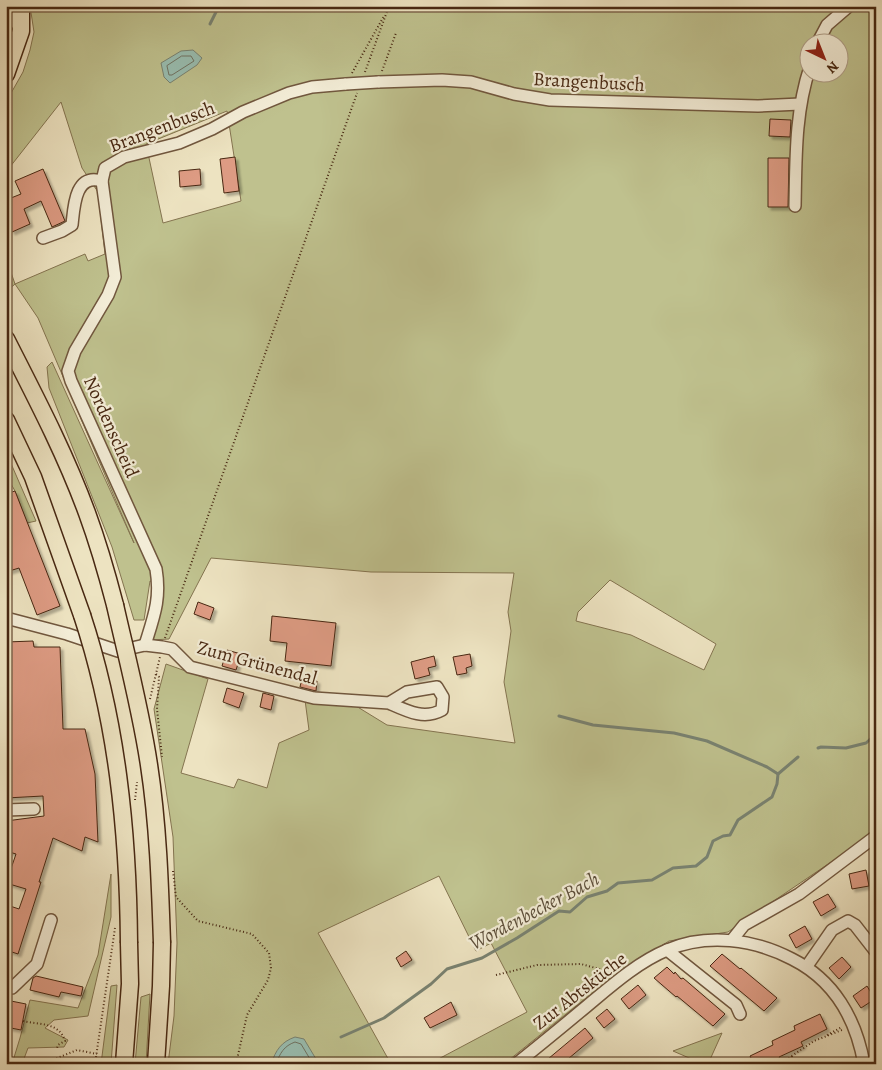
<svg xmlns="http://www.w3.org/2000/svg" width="882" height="1070" viewBox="0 0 882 1070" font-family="Alegreya,serif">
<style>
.green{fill:#bfc18e;stroke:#847450;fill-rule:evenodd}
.water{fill:#99beb1;stroke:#798271}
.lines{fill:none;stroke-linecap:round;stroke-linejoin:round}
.shore{stroke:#707362;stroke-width:1}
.stream{stroke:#798271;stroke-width:3}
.building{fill:#dd9b83;stroke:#482812;filter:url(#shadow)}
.minor-casing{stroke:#71573e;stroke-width:14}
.highway-casing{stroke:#482812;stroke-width:19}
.path{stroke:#482812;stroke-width:2;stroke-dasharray:1 2.5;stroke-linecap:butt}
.minor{stroke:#f3edd7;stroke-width:11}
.highway{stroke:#ede3c1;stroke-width:16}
.minor-bridge-casing{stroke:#71573e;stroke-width:14;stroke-linecap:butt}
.highway-bridge-casing{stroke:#482812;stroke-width:19;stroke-linecap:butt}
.minor-bridge{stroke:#f3edd7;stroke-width:11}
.highway-bridge{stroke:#ede3c1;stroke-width:16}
.labels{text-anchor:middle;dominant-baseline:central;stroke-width:4.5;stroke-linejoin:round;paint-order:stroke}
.street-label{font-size:19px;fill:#482812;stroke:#f3edd7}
.water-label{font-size:20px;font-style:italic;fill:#5c4e3a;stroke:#f3edd7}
</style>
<defs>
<filter id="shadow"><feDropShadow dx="3" dy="3" stdDeviation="1" flood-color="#0004"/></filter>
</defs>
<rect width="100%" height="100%" fill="#ede3c1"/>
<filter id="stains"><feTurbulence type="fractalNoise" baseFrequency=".004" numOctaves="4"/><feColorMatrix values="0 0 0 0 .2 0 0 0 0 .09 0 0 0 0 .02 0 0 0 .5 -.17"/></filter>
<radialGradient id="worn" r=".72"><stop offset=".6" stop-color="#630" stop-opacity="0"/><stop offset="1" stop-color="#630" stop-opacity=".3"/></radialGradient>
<!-- green -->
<g class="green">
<path d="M30,6H876L875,829L868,837L728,932L669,941L611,978L504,1064H429L527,1012L491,943L476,951L439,876L318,933L391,1064H168L174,1016L177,943L173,837L154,709L166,664L208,679L181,773L234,788L238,779L267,788L279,743L309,730L305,700L356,706L387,725L515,743L504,682L511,631L508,612L514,573L371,572L211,558L169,639L151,640L162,584L150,581L144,620H134L112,547L49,388L47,367L52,362L134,543L38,318L15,284L6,292V258L15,284L85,254L88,261L105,254L98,192L82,168L61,102L6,172V102L23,72L30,50L34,32ZM810,42H840V72H810ZM227,111L241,201L163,223L146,144ZM610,580L716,644L704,670L631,635L576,621L578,612Z"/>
<polygon points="6,452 36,521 27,523 15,491 6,475"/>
<polygon points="111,874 111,917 88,1016 54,1020 45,1028 68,1040 64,1047 28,1048 22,1064 12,1064 20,1038 30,1000 78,1008 98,955"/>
<polygon points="117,985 111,1064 101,1064 111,986"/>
<polygon points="150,994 146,1064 135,1064 141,997"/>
<polygon points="722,1033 708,1064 703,1064 673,1051"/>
</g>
<!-- water -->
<g class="water">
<polygon points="193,50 202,58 197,65 170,83 164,77 161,63 181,51"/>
<path d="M295,1037L304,1039L319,1064H271C276,1050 281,1042 295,1037Z"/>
</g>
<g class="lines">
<!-- shore -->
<g class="shore">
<polygon points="182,56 191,56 194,61 172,75 169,75 167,66"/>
<path d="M276,1064C280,1053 284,1046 295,1042L301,1044L313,1064"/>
</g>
<!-- stream -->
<g class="stream">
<polyline points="210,24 219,6"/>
<polyline points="559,716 593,725 674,733 707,741 767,767 778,774"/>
<polyline points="818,748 821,747 846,748 866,743 876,734"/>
<polyline points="341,1037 384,1018 431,984 447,969 482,958 517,938 559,911 570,912 587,897 607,891 618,883 652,880 673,868 696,866 707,857 713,841 723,836 730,835 738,820 772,797 777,784 778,774 798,757"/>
</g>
</g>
<!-- building -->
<g class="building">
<polygon points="770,119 791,120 790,137 769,136"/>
<polygon points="235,157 239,191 224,193 220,159"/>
<polygon points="768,158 789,158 788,207 768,207"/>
<polygon points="43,169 65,221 52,227 41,201 24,209 30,224 12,232 6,220 6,200 21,194 15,181"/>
<polygon points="200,169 201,185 180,187 179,171"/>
<polygon points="15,491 60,606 37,615 19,568 6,572 6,494"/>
<polygon points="198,602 214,608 210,620 194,614"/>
<polygon points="272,616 336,623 331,666 285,661 287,643 270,641"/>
<polygon points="33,641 34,647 60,647 63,729 85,729 95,774 98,842 85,837 82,851 53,838 39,882 41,882 18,954 6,950 6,930 9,923 6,922 6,916 10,906 19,909 26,889 6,883 16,854 6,851 6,821 44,816 43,796 6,798 6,642"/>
<polygon points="227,650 241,654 236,670 222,666"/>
<polygon points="470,654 472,666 466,668 467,673 457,675 453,657"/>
<polygon points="434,656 436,666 428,668 430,675 415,679 411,662"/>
<polygon points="302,678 317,681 316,691 300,687"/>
<polygon points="227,688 244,693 239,708 223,702"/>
<polygon points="263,693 274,696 271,710 260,707"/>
<polygon points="866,870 869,886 852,889 849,874"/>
<polygon points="828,894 836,907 821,916 813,902"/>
<polygon points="805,926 812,939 796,948 789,935"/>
<polygon points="406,951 412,960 401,967 396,958"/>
<polygon points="722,954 740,969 741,968 777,998 764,1011 710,966"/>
<polygon points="842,957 851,967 839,979 829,968"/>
<polygon points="667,967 674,974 675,972 681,979 683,978 725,1014 713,1026 677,996 676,997 654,978"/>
<polygon points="36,976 83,987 81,996 61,992 59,997 30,990 33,978"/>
<polygon points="638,985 646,995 629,1009 621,999"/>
<polygon points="867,986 875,999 861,1008 853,996"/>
<polygon points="6,1000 26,1004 21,1030 6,1027"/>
<polygon points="451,1002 457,1015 430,1028 424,1018"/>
<polygon points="607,1009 615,1019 604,1028 596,1018"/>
<polygon points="820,1014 827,1029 801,1042 803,1046 779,1057 781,1060 773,1064 754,1064 750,1056 773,1045 772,1041 795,1030 794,1026"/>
<polygon points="585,1028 593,1038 562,1064 542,1064"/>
</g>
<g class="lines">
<!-- minor casing -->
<g class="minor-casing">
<g id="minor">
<polyline points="818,42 827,25 849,6"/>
<polyline points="378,82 442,80 471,82 514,94 550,100 758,106 800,104"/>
<path d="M795,206C796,159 795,112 810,67"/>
<path d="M43,238L62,231L72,225C74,206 75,173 102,181"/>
<path d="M6,618L67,634L118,651L145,645L162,647L172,649L190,667L314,698L389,703L407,692L437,687L443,697L442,710C424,720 407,711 389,703"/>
<path d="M145,645C154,616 161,599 156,569L71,381L68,371L75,351L108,295L115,277L102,181L105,168L124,157L179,143L212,129L243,112L289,93L312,87L346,84"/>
<polyline points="6,810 34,809"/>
<polyline points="732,940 744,925 799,894 876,836"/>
<polyline points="667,950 736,1005 740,1014"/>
<polyline points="807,966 832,930 848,921 855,925 876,952"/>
<polyline points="6,988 12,988 37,964 51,920"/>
<path d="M516,1064C540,1045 563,1026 587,1006C611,986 638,962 667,950C707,933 754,939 792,959C834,980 856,1019 864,1064"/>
</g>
</g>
<!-- highway casing -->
<g class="highway-casing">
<g id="highway">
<polyline points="6,23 6,6"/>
<polyline points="6,74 21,31 21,6"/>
<path d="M6,339C35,396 65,453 87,513C98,543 107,574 115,605"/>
<polyline points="6,420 33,477 82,615"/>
<polyline points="124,1064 130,984 129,943"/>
<polyline points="156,1064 161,986 162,943"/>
</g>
</g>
<!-- path -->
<g class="path">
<polyline points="388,10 395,6"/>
<polyline points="382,71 396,33"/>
<polyline points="365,72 389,6"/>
<polyline points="352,73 384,16"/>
<polyline points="165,638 357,93"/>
<polyline points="156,674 159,677 157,709 162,757"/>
<polyline points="150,699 160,657"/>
<polyline points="135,800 137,782"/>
<polyline points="173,871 176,897 198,921 252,934 269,953 271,968 268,980 247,1015 236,1064"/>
<polyline points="496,975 537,965 581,964 610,972"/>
<path d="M23,1021C40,1025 59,1022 65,1041L58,1045L57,1048"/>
<polyline points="827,1035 842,1027"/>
<polyline points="50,1061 77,1050 97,1054"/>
<polyline points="95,1064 115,928"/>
<polyline points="695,1064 697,1061"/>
<polyline points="780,1064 814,1041 842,1030"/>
<polyline points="791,1064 792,1056"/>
</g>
<!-- minor -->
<use href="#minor" class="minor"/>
<!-- highway -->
<use href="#highway" class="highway"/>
<!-- minor-bridge casing -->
<g class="minor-bridge-casing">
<polyline id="minor-bridge" points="346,84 378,82"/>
</g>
<!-- highway-bridge casing -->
<g class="highway-bridge-casing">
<g id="highway-bridge">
<path d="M115,605C127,658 141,711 149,765C158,824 160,883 162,943"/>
<path d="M82,615C117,721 128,831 129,943"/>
</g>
</g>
<!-- minor-bridge -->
<use href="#minor-bridge" class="minor-bridge"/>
<!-- highway-bridge -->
<use href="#highway-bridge" class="highway-bridge"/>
</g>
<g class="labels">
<!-- street labels -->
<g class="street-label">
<text transform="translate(589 82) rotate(3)">Brangenbusch</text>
<text transform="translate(162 127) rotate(-21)">Brangenbusch</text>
<text transform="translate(111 427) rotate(66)">Nordenscheid</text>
<text transform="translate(257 663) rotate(15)">Zum Grünendal</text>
<text transform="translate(580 991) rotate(-38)">Zur Abtsküche</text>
</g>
<!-- water labels -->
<g class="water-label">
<text transform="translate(534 911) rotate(-28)">Wordenbecker Bach</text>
</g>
</g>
<!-- margin -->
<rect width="882" height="1070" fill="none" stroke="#ede3c1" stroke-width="25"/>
<rect x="8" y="8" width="867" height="1055" fill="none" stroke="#482812" stroke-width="2.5"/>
<rect x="12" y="12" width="857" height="1045" fill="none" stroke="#482812"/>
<!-- north arrow -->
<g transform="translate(824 58) rotate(137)"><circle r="24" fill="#f3edd7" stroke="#af9e88"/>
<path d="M0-4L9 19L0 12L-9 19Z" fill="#8f2418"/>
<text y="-8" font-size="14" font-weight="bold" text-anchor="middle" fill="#482812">N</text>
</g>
<rect width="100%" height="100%" filter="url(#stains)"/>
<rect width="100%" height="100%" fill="url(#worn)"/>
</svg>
